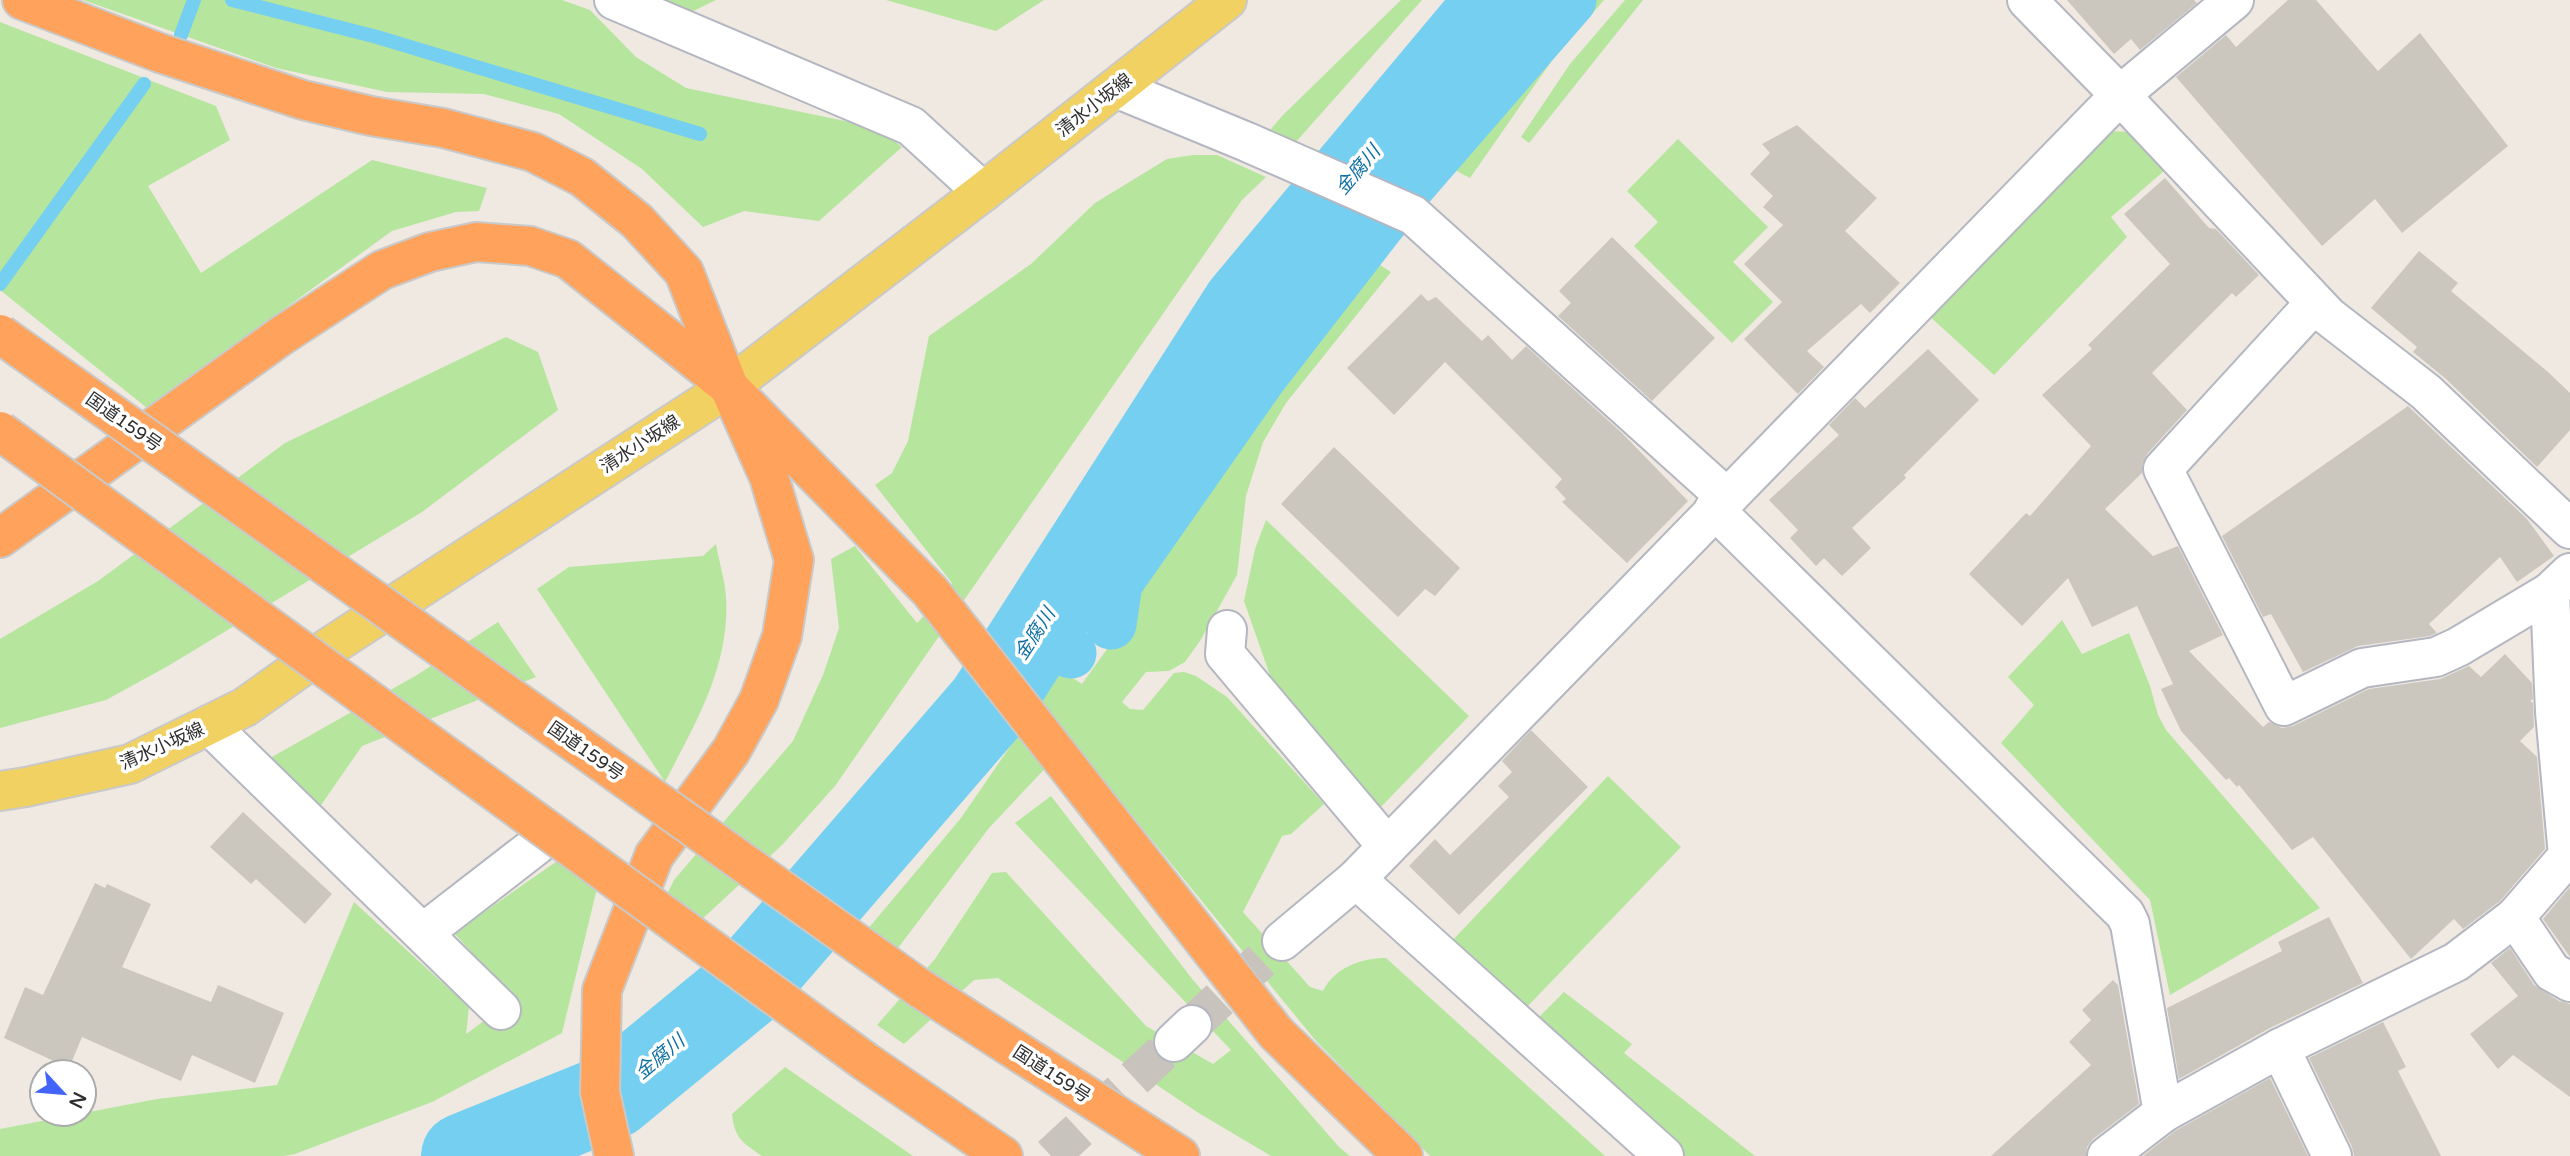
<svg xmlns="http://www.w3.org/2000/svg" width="2570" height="1156" viewBox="0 0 2570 1156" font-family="'Varela Round','Noto Sans JP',sans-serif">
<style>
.green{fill:#b6e59e}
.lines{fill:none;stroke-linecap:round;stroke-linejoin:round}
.stream{stroke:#75cff0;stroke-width:14}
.canal{stroke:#75cff0;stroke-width:51}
.river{stroke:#75cff0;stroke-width:86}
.building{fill:#cbc7bf}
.minor-tunnel{stroke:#c8c4bd;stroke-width:38;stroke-dasharray:38 19;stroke-linecap:butt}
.minor-casing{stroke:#b4b7c1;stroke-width:42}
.major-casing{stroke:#c9c9c9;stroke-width:42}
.highway-casing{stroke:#c9c9c9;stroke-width:42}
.minor{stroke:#fff;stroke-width:38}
.major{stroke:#f2d163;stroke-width:38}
.highway{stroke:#ffa35c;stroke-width:38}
.highway-bridge-casing{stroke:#c9c9c9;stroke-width:42;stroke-linecap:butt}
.highway-bridge{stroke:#ffa35c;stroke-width:38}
.labels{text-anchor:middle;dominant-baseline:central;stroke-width:7;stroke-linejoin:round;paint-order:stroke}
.street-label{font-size:18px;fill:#2e2e2e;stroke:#fff}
.water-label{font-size:19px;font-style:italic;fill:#0d6fa3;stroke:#fff}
</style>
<rect width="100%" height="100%" fill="#efe9e1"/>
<!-- green -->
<g class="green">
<polygon points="83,0 562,0 590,10 636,57 686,88 864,125 881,130 902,147 819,221 744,211 703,227 642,169 559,114 484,94 387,92 276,68"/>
<polygon points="654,0 716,0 687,14"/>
<polygon points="886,0 1044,0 996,31"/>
<polygon points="1401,0 1422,0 1295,143 1266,135 1282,116"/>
<polygon points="1585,0 1604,0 1553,59 1470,178 1445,165"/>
<polygon points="1625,0 1643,0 1529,143 1521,137 1570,64"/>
<polygon points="0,22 216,106 230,140 148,186 201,273 372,160 487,188 479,211 456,212 392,231 147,408 0,290"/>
<polygon points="2110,131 2130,132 2165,170 2111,217 2127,237 1994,375 1926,313"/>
<polygon points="1678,139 1768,227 1733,262 1773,302 1732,343 1634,246 1658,222 1627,191"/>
<polygon points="1193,155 1217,155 1266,177 1242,200 835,786 782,845 673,946 652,925 674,880 793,741 823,675 839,628 831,559 855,546 917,623 949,590 952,583 875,485 892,473 908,441 929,336 1031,264 1095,203 1167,159"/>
<path d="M1369,258L1391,272L1286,403L1263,442L1246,496L1237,575L1200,641L1185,662L1169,671L1146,672L1122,702L1130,709L1143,710L1174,673L1184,672L1196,676L1227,697L1324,804L1291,834L1282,836L1243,912L1310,987L1323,991C1334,968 1361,958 1386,958L1605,1156H1430L1316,1041L1071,741L989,828L898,948L867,930L961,818L1062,671L1082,684L1115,638L1129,592L1272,377Z"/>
<polygon points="506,337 538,352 558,410 422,512 168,666 106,700 0,728 0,639 98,581 285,443"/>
<polygon points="1266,520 1469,716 1377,811 1273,684 1244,601 1255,549"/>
<path d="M716,544C719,562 725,580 726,598C730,666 695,724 665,782L537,589L569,567L703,556Z"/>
<polygon points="2062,620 2082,654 2129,633 2150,686 2158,715 2166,730 2320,908 2170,995 2150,900 2001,743 2034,705 2008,677"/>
<polygon points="498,622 536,677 362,746 319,808 263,762 417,675"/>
<polygon points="1608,776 1681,847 1523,1011 1450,943"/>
<polygon points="1051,796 1193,980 1339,1147 1350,1156 1271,1156 1197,1112 998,978 974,980 904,1044 877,1025 935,959 992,873 1006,872 1146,1026 1213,1064 1231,1050 1015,823"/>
<polygon points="563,857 599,880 562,1033 432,1102 295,1154 284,1156 0,1156 0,1129 157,1099 277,1085 354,902 469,1007 466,1034 514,999 454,933"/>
<polygon points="1564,992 1632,1044 1624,1053 1755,1156 1683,1156 1536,1020"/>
<path d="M785,1067L913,1156H762C742,1142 735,1139 732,1114Z"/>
</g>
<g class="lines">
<!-- stream -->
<g class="stream">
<polyline points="232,0 377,37 700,134"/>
<polyline points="181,35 194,0"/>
<polyline points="0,284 144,84"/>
</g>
<!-- canal -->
<g class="canal">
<polyline points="1111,624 1117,583 1262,376 1407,189 1571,0"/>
<polyline points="1035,633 1071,653"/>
</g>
<!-- river -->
<polyline class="river" points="464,1156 612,1096 746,986 989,705 1245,306 1501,0"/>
</g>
<!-- building -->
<g class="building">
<polygon points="2067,0 2194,0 2197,3 2140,50 2131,39 2114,54"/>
<polygon points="2288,0 2316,0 2378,71 2420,33 2508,146 2402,233 2375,199 2322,246 2176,77 2226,35 2236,47"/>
<polygon points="1797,125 1877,198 1845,231 1900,283 1870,313 1861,304 1807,351 1824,367 1798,394 1744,339 1782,302 1744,264 1783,225 1763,207 1773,196 1750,174 1770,153 1762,144"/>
<polygon points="2165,178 2209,228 2216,229 2259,275 2236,297 2232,293 2152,373 2187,410 2147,454 2142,465 2142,473 2105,509 2153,556 2178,546 2223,635 2189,651 2263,727 2269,722 2282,728 2293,726 2369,689 2440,679 2469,666 2481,677 2505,654 2532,683 2533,699 2530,701 2533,703 2534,727 2520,741 2537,757 2545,849 2500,901 2463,929 2454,919 2411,959 2313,837 2292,850 2239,785 2237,787 2229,778 2226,780 2181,731 2161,689 2173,684 2137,606 2092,627 2068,578 2022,626 1969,574 2026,513 2030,516 2091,446 2042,395 2092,349 2088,345 2170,264 2124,214"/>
<polygon points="1612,237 1715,338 1652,401 1558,316 1571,303 1559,291"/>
<polygon points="2419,251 2458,283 2451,291 2548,372 2570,393 2570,430 2537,467 2446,379 2413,352 2417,347 2371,308"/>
<polygon points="1421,294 1428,301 1436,297 1482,341 1488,335 1512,360 1526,346 1622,433 1688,501 1627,563 1562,502 1566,499 1555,487 1562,479 1445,362 1394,415 1347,368"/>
<polygon points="1928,349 1979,400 1904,475 1906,478 1852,528 1871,548 1842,576 1824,558 1816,566 1790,538 1798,530 1769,500 1839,435 1829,425 1855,398 1865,408"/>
<polygon points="2408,406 2527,519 2554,556 2517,582 2500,557 2429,624 2437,633 2430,636 2358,646 2303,672 2271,614 2263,617 2222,536"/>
<polygon points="1334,447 1460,568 1435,596 1425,589 1398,617 1281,504"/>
<polygon points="1531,730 1588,787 1459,915 1409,866 1435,839 1450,855 1509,797 1498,786 1512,772 1502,761"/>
<polygon points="243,812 332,894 305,924 256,879 251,884 210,847"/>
<polygon points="95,883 105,888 107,884 151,904 122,967 211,1002 218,985 284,1013 255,1083 192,1055 181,1081 82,1037 69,1068 4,1038 25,987 43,995"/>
<polygon points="2570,887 2570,957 2543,919"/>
<polygon points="2329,917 2363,983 2270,1028 2179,1079 2167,1008 2282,951 2278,942"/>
<polygon points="2510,948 2534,985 2559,1001 2570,1004 2570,1097 2513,1055 2498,1069 2470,1034 2518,996 2491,963"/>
<polygon points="2113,980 2118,985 2139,1104 2093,1139 2087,1147 2086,1156 1991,1156 2091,1065 2069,1042 2091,1020 2082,1010"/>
<polygon points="2383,1022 2406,1067 2398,1071 2441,1156 2354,1156 2352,1147 2309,1058"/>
<polygon points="2270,1078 2308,1156 2143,1156 2175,1131"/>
</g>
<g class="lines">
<!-- minor-tunnel -->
<g class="minor-tunnel">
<polyline points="1192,1025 1282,941"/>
<polyline points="1051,1156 1174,1042"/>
</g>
<!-- minor casing -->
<g class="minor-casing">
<g id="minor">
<polyline points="614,0 911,126 983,192"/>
<polyline points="2027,0 2120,95 2328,316 2426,392 2570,529"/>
<polyline points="1116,88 1247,142 1413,215 1726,497"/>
<polyline points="2315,303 2163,469 2284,706 2362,668 2436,657 2458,647 2550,592"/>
<polyline points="1714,509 2125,914 2130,924 2163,1113"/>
<polyline points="1227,630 1225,654 1387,846"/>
<polyline points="209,725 501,1010"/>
<polyline points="1356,879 2120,95 2234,0"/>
<polyline points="2515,917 2552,972 2570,982"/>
<polyline points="423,933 538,844"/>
<polyline points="1282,941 1356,879 1664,1156"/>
<polyline points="1174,1042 1192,1025"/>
<polyline points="2280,1048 2332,1156"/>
<polyline points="2107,1156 2163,1113 2280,1048 2456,962 2515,917 2568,856 2555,712 2550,592 2570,573"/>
</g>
</g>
<!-- major casing -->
<g class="major-casing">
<polyline id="major" points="0,791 26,787 130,764 245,707 328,648 729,387 983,192 1227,0"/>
</g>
<!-- highway casing -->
<g class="highway-casing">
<g id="highway">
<polyline points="22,0 160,53 303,100 371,116 443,128 533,152 582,177 637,221 684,272 729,387 769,477 794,560 782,636 759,700 731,751 654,856 602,990 600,1092 614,1156"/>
<polyline points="0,538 281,336 382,270 430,252 476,242 530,246 568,259 729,387 930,591 1276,1033 1403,1156"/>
<polyline points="921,989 1180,1156"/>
<polyline points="866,1062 1003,1156"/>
</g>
</g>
<!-- minor -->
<use href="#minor" class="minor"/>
<!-- major -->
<use href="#major" class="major"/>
<!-- highway -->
<use href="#highway" class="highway"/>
<!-- highway-bridge casing -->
<g class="highway-bridge-casing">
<g id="highway-bridge">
<polyline points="0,334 921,989"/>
<polyline points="0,431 866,1062"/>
</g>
</g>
<!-- highway-bridge -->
<use href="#highway-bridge" class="highway-bridge"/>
</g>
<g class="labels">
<!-- street labels -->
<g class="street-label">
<text transform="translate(1094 105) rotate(-38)">清水小坂線</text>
<text transform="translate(124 422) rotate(35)">国道159号</text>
<text transform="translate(640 444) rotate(-33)">清水小坂線</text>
<text transform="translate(162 746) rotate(-24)">清水小坂線</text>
<text transform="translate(586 751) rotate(35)">国道159号</text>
<text transform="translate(1052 1074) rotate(33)">国道159号</text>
</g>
<!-- water labels -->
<g class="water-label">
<text transform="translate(1358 170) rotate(-50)">金腐川</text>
<text transform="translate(1035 634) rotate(-57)">金腐川</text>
<text transform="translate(660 1057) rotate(-40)">金腐川</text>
</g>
</g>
<!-- north arrow -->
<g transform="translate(63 1093) rotate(116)"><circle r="33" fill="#ffffff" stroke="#ababab" stroke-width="2"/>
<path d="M0-5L12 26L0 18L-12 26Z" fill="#4264fb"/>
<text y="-10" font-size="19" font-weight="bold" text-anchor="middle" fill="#2e2e2e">N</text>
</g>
</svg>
